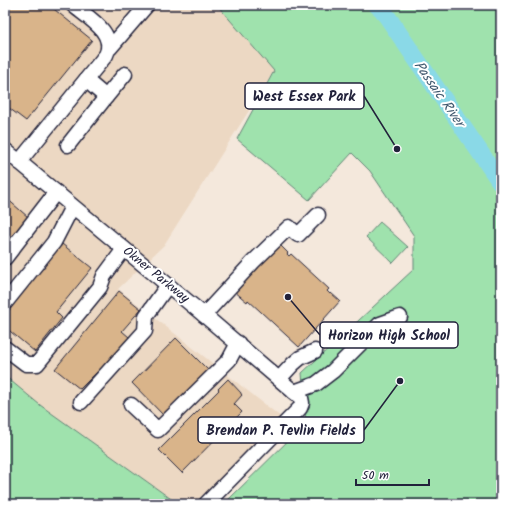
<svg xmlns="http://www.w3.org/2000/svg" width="506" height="509" viewBox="0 0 506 509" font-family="Kalam,sans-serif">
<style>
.built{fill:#ecd8c3}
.green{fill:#9fe2ad;stroke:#608274}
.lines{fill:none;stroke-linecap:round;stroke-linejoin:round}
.river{stroke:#8ad9e7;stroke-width:18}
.building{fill:#d9b48a;stroke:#22223b}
.minor-casing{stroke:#22223b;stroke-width:17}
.minor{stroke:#fff;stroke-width:14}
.labels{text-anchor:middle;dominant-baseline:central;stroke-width:4;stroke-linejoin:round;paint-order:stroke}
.street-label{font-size:13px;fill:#22223b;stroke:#fff}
.water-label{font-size:14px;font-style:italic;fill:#41596f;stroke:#fff}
.leader{fill:none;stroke:#22223b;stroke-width:1.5}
.callout-dot{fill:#22223b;stroke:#fff;stroke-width:1.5}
.callout{fill:#fff;stroke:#22223b;stroke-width:1.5}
.callout-label{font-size:14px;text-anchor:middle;font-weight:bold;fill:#22223b}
</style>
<rect width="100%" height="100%" fill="#f4e8dc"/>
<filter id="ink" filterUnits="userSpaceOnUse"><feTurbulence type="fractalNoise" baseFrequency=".025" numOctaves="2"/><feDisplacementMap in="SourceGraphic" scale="8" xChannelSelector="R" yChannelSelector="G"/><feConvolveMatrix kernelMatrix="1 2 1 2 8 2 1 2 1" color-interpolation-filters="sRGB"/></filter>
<g filter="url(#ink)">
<!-- built -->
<polygon class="built" points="5,5 217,5 274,71 164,245 118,289 286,421 204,504 178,504 40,405 5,376"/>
<!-- green -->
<g class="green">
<polygon points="217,5 501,5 501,504 224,504 306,423 302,373 414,269 414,236 370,171 352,153 309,200 237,139 274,71"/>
<polygon points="380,222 408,247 393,263 366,237"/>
<polygon points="5,376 40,405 174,501 174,504 5,504"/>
</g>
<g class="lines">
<!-- river -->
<polyline class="river" points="377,5 382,9 501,183"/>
</g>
<!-- building -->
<g class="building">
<polygon points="5,5 49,5 92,40 26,121 5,105"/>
<polygon points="5,197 28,217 5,245"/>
<polygon points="278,243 288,253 287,254 289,256 291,254 329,289 327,291 330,294 331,293 340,301 299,347 248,300 247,302 234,291"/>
<polygon points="62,244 92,268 56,312 62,318 35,352 5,327 5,314"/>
<polygon points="119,291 141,309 122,331 129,337 116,353 80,389 55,369"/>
<polygon points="176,338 210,372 165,417 132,383"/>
<polygon points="228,379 241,393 241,394 242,395 234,404 242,412 182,473 159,450 219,390 218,389"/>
</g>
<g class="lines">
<!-- minor casing -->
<g class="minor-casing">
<g id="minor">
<polyline points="110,48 147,5"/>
<polyline points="86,80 106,97 125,74"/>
<polyline points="68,145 106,97"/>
<polyline points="5,150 204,315 301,398 302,403 300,408 206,504"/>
<path d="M19,162L106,55C117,33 87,17 73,5"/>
<polyline points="5,258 56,192"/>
<polyline points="5,303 54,242 72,207"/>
<polyline points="204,315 253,262 289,227 298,235 318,215"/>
<polyline points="5,348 26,364 37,364 100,287 104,276 124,249"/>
<polyline points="279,379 293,364 300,358 315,351"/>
<polyline points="294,392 316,384 333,371 380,324 400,317"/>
<polyline points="81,402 145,331 146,316 168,285"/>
<polyline points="131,405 158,430 229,360 238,343"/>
</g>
</g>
<!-- minor -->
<use href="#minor" class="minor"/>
</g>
</g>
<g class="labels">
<!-- street labels -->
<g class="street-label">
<text transform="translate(156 275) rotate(39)">Okner Parkway</text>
</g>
<!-- water labels -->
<g class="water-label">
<text transform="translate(439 94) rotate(55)">Passaic River</text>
</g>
</g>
<!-- callouts -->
<path class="leader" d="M397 149L364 96M288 297L320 335M400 381L364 430"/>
<g class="callout-dot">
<circle cx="397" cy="149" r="4"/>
<circle cx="288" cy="297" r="4"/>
<circle cx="400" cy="381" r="4"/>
</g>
<g class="callout">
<rect x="245" y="83" width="119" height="26" rx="4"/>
<rect x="320" y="322" width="138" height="26" rx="4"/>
<rect x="198" y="417" width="166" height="26" rx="4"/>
</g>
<g class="callout-label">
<text x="304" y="101">West Essex Park</text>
<text x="389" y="340">Horizon High School</text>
<text x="281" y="435">Brendan P. Tevlin Fields</text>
</g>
<!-- margin -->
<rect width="506" height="509" fill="none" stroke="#fff" stroke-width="20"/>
<rect x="10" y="10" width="486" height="489" fill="none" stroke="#22223b" stroke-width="1.5" filter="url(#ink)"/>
<!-- scale -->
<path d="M356 479v6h73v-6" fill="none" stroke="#22223b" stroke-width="2"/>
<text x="362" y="479" font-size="12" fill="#22223b" stroke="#ffffff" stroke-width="3" paint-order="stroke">50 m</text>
</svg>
